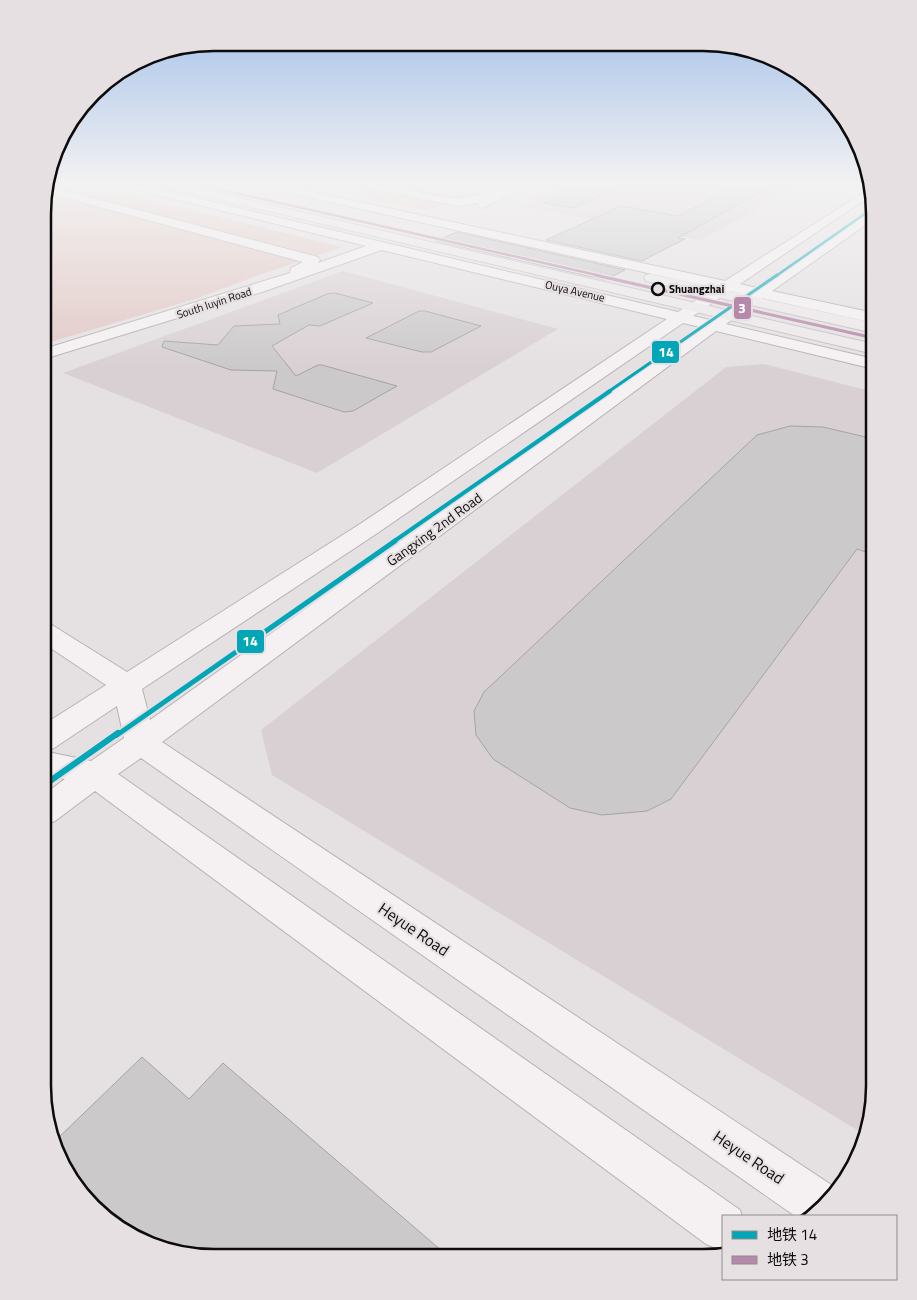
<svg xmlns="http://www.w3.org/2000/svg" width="917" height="1300" viewBox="0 0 917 1300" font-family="'Titillium Web','Noto Sans SC',sans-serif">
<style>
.built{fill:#d9d0d4}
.green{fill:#e2c9c6}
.building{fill:#cbc9ca;stroke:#a5a3a5}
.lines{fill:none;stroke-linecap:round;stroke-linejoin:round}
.secondary-casing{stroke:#b5b2b4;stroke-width:2}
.primary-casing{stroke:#c0bfbf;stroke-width:2}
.secondary{fill:#f5f1f2;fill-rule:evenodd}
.primary{fill:#eee9ea;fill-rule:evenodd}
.metro-1-far4-casing{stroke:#e6e0e3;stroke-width:4.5}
.metro-1-far3-casing{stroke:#e6e0e3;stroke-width:5.5}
.metro-1-far2-casing{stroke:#e6e0e3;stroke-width:7}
.metro-1-far1-casing{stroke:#e6e0e3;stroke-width:9}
.metro-1-casing{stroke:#e6e0e3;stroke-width:10}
.metro-2-far1-casing{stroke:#e6e0e3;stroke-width:4.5}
.metro-2-casing{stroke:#e6e0e3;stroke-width:5.5}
.metro-1-far4{stroke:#02a6b7;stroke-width:2.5}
.metro-1-far3{stroke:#02a6b7;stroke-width:3}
.metro-1-far2{stroke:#02a6b7;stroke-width:4}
.metro-1-far1{stroke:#02a6b7;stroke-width:5}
.metro-1{stroke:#02a6b7;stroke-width:6}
.metro-2-far1{stroke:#b688a9;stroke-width:2.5}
.metro-2{stroke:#b688a9;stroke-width:3}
.stop-dot{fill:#e6e0e3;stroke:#0d0b0c;stroke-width:2.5}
.labels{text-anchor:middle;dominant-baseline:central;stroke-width:4.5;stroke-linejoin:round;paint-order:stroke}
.far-stop-label{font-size:11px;font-weight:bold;fill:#0d0b0c;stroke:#e6e0e3;text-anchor:start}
.far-street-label{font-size:11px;fill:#0d0b0c;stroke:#e6e0e3}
.street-label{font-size:14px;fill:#0d0b0c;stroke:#e6e0e3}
.near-street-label{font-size:16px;fill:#0d0b0c;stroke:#e6e0e3}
.rim{fill:none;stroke:#0d0b0c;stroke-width:2.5}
.line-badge{stroke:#e6e0e3;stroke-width:2}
.badge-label{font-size:14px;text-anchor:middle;font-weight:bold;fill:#fff}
</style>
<rect width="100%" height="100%" fill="#e5e1e3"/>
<!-- built -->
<g class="built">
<polygon points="557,185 801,185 700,240 518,206"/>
<polygon points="343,271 558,329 317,473 63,373"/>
<polygon points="764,364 874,392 874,1097 862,1133 272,775 261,730 726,367"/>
</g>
<!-- green -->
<g class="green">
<polygon points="46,185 90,185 342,247 256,276 198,298 44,344 44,191"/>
<polygon points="306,185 492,185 428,211"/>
</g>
<!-- building -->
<g class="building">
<polygon points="580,185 629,185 573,208 544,203"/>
<polygon points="738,185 766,189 678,238 685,239 642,261 546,240 621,206 678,216"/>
<polygon points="457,232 625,270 605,280 436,241"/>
<polygon points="335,293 373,303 320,326 309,325 272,346 296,376 318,365 322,365 397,386 353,411 344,412 273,389 277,371 231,370 162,347 164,341 218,345 234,326 280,324 278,315 327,294"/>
<polygon points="419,311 425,311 481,326 431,352 422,352 366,338"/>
<polygon points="790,426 823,427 874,439 874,555 857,549 671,799 647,811 602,815 570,808 493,759 476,735 474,711 484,692 757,435"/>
<polygon points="142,1057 189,1099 223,1063 449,1257 192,1256 110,1222 60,1162 55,1141"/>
</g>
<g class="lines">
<!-- secondary casing -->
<g class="secondary-casing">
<g id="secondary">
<path d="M123,185H141L678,312L715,288L267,188L261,185H281L725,281L869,189L870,196L740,284L757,288L874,210V219L772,291L874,313V323L762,298L726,324L874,359V369L716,331L162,742L836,1188L806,1216H795L141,758L118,774L740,1210L742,1216H723V1251L706,1244L95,791L55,821L43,825V795L65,779L43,775V751L91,761L124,738L117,706L54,748L43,751V725L106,685L43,643V623L52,625L127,672L360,524L667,319L382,250L262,292L44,359V349L290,273L291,268L303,262L44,192L46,186L318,257L320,260L318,263L366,246L125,187ZM730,291L747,295L710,320L693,316ZM683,323L700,327L150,720L142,689L376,534Z"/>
<path d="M362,185C396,181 428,199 459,198C473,198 484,191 497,188L502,190L515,185H529L483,208L479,207L478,203L457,206L368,188Z"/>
</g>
</g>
<!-- primary casing -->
<g class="primary-casing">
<g id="primary">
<polygon points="164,185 183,185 874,344 874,354 170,188"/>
<polygon points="651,274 874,323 874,333 646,281 644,278 646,275"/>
</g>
</g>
<!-- secondary -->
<use href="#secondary" class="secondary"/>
<!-- primary -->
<use href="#primary" class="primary"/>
<!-- metro-1-far4 casing -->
<g class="metro-1-far4-casing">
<polyline id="metro-1-far4" points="776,276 873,208"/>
</g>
<!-- metro-1-far3 casing -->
<g class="metro-1-far3-casing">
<polyline id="metro-1-far3" points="608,392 777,275"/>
</g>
<!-- metro-1-far2 casing -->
<g class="metro-1-far2-casing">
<polyline id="metro-1-far2" points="393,542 610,391"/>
</g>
<!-- metro-1-far1 casing -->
<g class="metro-1-far1-casing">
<polyline id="metro-1-far1" points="117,735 395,541"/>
</g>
<!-- metro-1 casing -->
<g class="metro-1-casing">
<polyline id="metro-1" points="43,786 118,733"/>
</g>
<!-- metro-2-far1 casing -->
<g class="metro-2-far1-casing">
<polyline id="metro-2-far1" points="201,185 601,276"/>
</g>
<!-- metro-2 casing -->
<g class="metro-2-casing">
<polyline id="metro-2" points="595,275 874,338"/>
</g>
<!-- metro-1-far4 -->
<use href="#metro-1-far4" class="metro-1-far4"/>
<!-- metro-1-far3 -->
<use href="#metro-1-far3" class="metro-1-far3"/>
<!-- metro-1-far2 -->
<use href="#metro-1-far2" class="metro-1-far2"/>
<!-- metro-1-far1 -->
<use href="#metro-1-far1" class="metro-1-far1"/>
<!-- metro-1 -->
<use href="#metro-1" class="metro-1"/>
<!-- metro-2-far1 -->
<use href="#metro-2-far1" class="metro-2-far1"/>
<!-- metro-2 -->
<use href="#metro-2" class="metro-2"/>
</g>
<!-- sky -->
<linearGradient id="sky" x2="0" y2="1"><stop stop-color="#a0bee9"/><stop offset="0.5" stop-color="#f3f2f2"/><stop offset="1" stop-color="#f3f2f2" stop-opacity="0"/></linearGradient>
<rect width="917" height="367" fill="url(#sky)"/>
<!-- markers -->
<circle class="stop-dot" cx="658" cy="289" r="6"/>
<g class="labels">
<!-- far-stop labels -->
<g class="far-stop-label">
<text x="669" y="289">Shuangzhai</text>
</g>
<!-- far-street labels -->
<g class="far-street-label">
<text transform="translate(575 291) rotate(13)">Ouya Avenue</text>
<text transform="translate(214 303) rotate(-18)">South luyin Road</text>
</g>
<!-- street labels -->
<g class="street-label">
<text transform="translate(434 529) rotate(-36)">Gangxing 2nd Road</text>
</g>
<!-- near-street labels -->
<g class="near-street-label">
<text transform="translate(414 929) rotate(34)">Heyue Road</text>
<text transform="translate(749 1157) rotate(34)">Heyue Road</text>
</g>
</g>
<!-- crop -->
<path d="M0 0H917V1300H0ZM214 51H703A163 163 0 0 1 866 214V1086A163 163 0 0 1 703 1249H214A163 163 0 0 1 51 1086V214A163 163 0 0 1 214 51Z" fill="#e6e0e3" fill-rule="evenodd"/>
<path class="rim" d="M214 51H703A163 163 0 0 1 866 214V1086A163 163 0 0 1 703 1249H214A163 163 0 0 1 51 1086V214A163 163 0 0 1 214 51Z"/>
<g class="line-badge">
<rect x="733" y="296" width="19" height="24" rx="5" fill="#b688a9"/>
<rect x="651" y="340" width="29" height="24" rx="5" fill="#02a6b7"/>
<rect x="236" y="629" width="29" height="25" rx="5" fill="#02a6b7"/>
</g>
<g class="badge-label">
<text x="742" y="313">3</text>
<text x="666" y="357">14</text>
<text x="250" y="646">14</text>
</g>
<!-- legend -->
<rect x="722" y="1215" width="175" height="65" fill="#e6e0e3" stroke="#8f8b8d"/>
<rect x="732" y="1231" width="25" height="8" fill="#02a6b7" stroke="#8f8b8d"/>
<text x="767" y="1240" font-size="15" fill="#0d0b0c">地铁 14</text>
<rect x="732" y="1256" width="25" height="8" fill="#b688a9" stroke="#8f8b8d"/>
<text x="767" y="1265" font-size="15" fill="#0d0b0c">地铁 3</text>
</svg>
